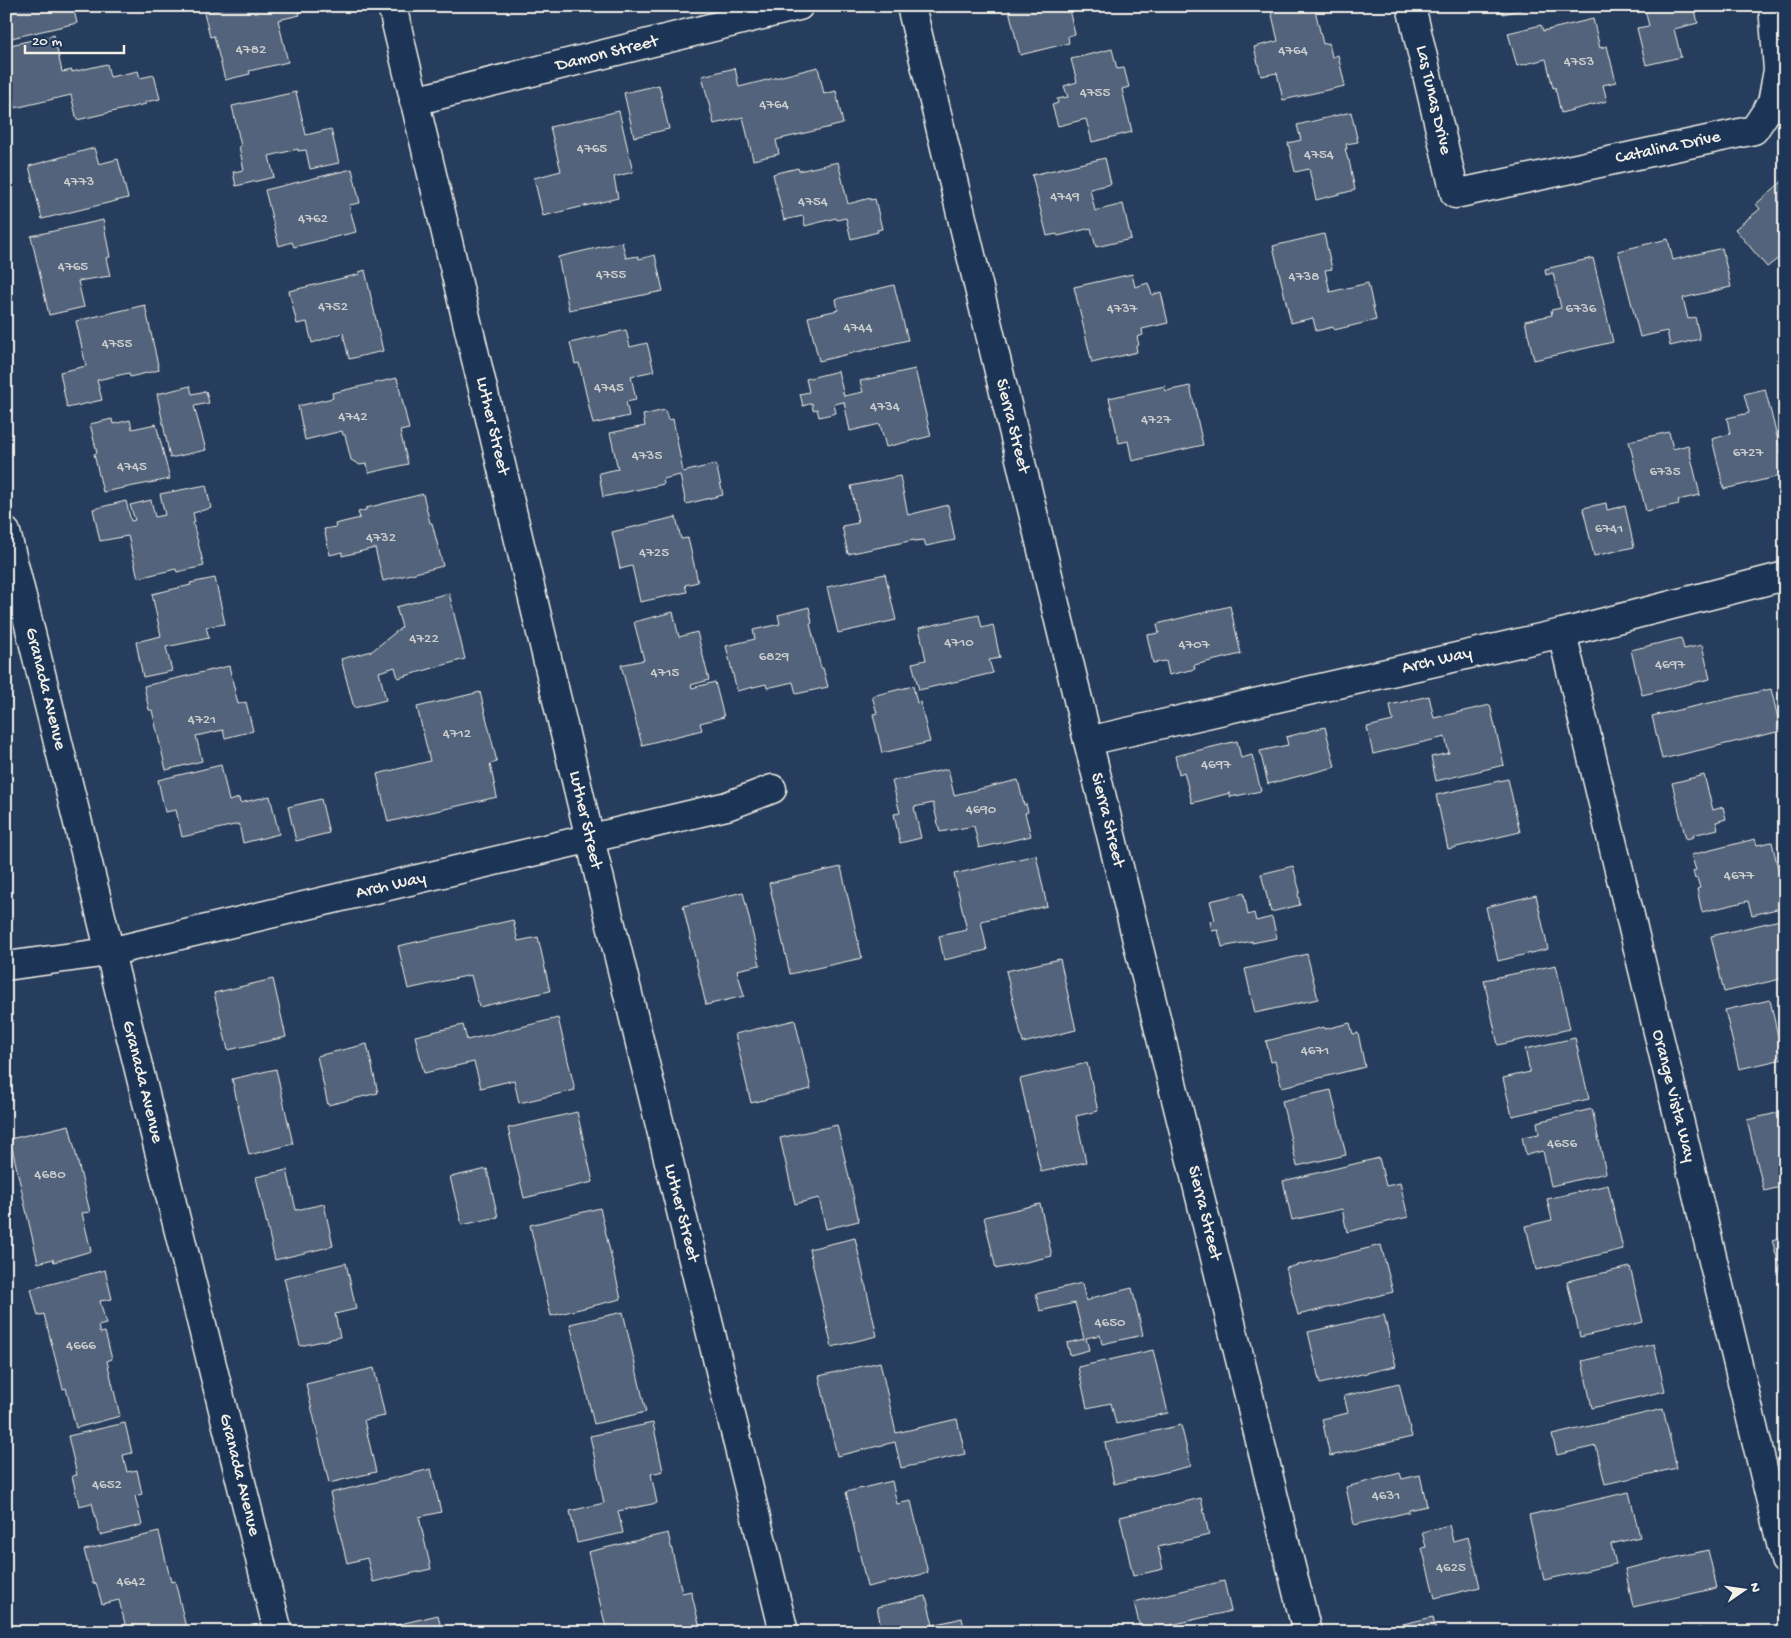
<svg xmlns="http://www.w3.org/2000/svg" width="1791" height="1638" viewBox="0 0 1791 1638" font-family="'Gochi Hand',sans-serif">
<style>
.building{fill:#52647b;stroke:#f4f1e8}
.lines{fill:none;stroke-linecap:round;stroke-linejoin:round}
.street-casing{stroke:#f4f1e8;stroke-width:31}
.secondary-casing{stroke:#f4f1e8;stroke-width:31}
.street{stroke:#1d3557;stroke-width:28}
.secondary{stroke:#1d3557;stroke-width:28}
.labels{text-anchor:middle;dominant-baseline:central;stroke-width:4;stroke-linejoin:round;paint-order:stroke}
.number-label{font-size:15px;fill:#cccecd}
.street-label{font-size:18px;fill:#f4f1e8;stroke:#1d3557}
</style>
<rect width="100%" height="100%" fill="#263d5d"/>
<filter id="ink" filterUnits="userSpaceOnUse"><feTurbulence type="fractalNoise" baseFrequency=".02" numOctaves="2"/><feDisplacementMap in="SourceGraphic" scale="10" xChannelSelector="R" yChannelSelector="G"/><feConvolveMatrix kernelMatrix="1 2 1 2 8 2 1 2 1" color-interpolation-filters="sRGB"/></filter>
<g filter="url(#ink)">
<!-- building -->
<g class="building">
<polygon points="6,6 73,6 77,23 7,39"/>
<polygon points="234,6 303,6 305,11 299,12 300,15 278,20 288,62 249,71 250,74 225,80 214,36 210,37 204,13"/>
<polygon points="1008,6 1068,6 1075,34 1068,36 1069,43 1020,55"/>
<polygon points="1270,6 1314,6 1323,44 1329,43 1332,57 1338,55 1345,86 1283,100 1277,73 1261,76 1254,47 1278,41"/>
<polygon points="1501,6 1538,6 1503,14"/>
<polygon points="1644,6 1694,6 1698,23 1674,29 1681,57 1646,65 1637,28 1649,26"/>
<polygon points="1593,19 1600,48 1607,46 1616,82 1603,85 1607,101 1561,113 1555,87 1553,88 1546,59 1517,66 1508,33 1541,25 1543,31"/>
<polygon points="54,35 62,72 72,70 72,72 107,64 110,77 138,71 140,78 154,75 160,99 145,102 146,104 77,120 71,95 15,108 8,81 6,81 6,46"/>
<polygon points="1112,49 1117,69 1124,68 1129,87 1122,89 1132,132 1092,142 1086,119 1058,126 1052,105 1058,103 1057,99 1068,97 1064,86 1077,82 1071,59"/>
<polygon points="818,67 824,94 836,91 843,124 776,140 779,154 753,160 743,117 714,124 702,76 735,68 739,87"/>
<polygon points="659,85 669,129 634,137 624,93"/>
<polygon points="296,92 306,135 331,129 339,163 310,169 306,150 298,151 298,149 269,156 274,177 236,186 233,172 244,170 239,146 241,146 232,106"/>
<polygon points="619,111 633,172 614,177 618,198 543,216 534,178 561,171 550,127"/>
<polygon points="1351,112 1358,142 1346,144 1347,149 1345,149 1348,160 1349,160 1355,190 1316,200 1309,169 1295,172 1288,143 1301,140 1297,125"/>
<polygon points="94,148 99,164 118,159 128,198 42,219 29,166"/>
<polygon points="1105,158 1111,184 1090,189 1095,211 1123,204 1131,239 1096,247 1091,228 1058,236 1057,234 1047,236 1032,175"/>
<polygon points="838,162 848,204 870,198 870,200 875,199 882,229 877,230 878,232 851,239 846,218 837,220 836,218 805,226 803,216 784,220 773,174 798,168 799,171"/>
<polygon points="352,169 360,203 349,205 356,232 294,247 292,242 279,246 265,190"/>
<polygon points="1785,179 1785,255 1784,254 1767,267 1735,229 1760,209 1756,204"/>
<polygon points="103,220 110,257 106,258 110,276 78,281 84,307 49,315 31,236"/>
<polygon points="1324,234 1332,269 1325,270 1330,292 1368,283 1376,320 1334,330 1333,327 1316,331 1313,318 1291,323 1273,246"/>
<polygon points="1668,239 1673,260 1722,248 1731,287 1683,298 1688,319 1695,317 1700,339 1670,346 1667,331 1640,337 1618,251"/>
<polygon points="622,242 626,258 638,256 639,259 655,255 663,291 569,310 558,257"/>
<polygon points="1593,258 1613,342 1534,360 1525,321 1552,315 1551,310 1561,308 1553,273 1546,275 1545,269"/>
<polygon points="365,270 383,351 349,359 343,333 312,343 307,322 297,324 289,291 360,274 359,272"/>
<polygon points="1132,274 1135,287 1148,283 1152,295 1161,292 1168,323 1142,329 1143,335 1137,337 1139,345 1136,346 1137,352 1092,363 1074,287"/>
<polygon points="894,285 908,340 819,361 808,317 838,310 836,299"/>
<polygon points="145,305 159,370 130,377 129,373 97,380 102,400 67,408 60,372 86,366 76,321"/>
<polygon points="626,330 630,347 647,343 654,371 631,376 636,400 626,402 629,416 593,424 579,363 575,364 570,343"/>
<polygon points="915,369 931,436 886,447 880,424 850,431 844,402 834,404 836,413 819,417 817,409 813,410 812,403 803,406 800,394 809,392 806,379 838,371 844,396 863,392 860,381"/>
<polygon points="397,378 409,429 400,431 408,464 369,473 366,464 360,465 351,460 345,435 343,435 342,431 305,440 298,406 333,398 332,393"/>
<polygon points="190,386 192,394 206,391 209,403 194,406 206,450 170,458 157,394"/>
<polygon points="1165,386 1166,391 1190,386 1203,445 1132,461 1128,441 1119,443 1109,398"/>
<polygon points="1765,389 1785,468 1785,475 1724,489 1712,439 1730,434 1727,418 1749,413 1744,394"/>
<polygon points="665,410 668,420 673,419 683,472 716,464 723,495 686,504 680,475 663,479 664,484 603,497 599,473 618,469 610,433 645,426 643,415"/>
<polygon points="112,419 113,424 130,420 132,429 156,424 170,479 103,492 94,454 97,453 90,424"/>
<polygon points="1669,432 1673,449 1688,445 1700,495 1678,500 1679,504 1646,511 1629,441"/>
<polygon points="900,476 908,515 948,505 955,540 926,546 924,540 914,541 914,540 848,554 842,526 858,523 851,486"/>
<polygon points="206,485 211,508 193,513 195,522 193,523 204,566 177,572 176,569 138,578 128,536 100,541 93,509 126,501 131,521 135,520 130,505 151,500 155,517 165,515 160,494"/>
<polygon points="423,494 430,523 432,523 443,566 383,581 375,548 342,556 342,552 330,555 324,529 336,527 335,524 360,518 358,512 366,510 366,508"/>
<polygon points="1606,503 1607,510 1625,506 1634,547 1594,556 1583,508"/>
<polygon points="676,517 681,539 688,538 698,582 685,585 687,592 640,602 632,566 620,569 612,532"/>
<polygon points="885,574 896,620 838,633 827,587"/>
<polygon points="215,578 225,624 206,627 209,638 166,647 172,671 143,677 136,642 161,636 152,594 191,585 190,583"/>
<polygon points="449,593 465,659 398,678 395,667 379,672 386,700 354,708 341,659 372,651 402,627 396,607"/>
<polygon points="1230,606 1241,654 1194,665 1195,669 1169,675 1166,661 1153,663 1147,635 1159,633 1157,624"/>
<polygon points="809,607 812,623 810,624 821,668 823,668 828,687 796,694 793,682 767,688 766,684 737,691 726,646 755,639 753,630 780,624 778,615"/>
<polygon points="673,612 679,637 697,632 709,680 691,685 692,688 715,682 724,717 700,723 702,730 642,745 621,665 644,660 634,622"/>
<polygon points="979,615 982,628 993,625 1000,658 989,660 993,673 919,690 912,663 926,660 919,628"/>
<polygon points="1681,638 1684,649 1702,645 1710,679 1642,695 1631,650"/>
<polygon points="229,666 238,704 246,702 253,731 225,738 223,730 196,736 202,761 166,770 152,710 149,710 144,686"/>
<polygon points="913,686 917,703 920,702 930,742 882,753 873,714 877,713 872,696"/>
<polygon points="1771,689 1781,731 1662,759 1652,716"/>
<polygon points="480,692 497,762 490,764 497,797 388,822 377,774 430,761 417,707"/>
<polygon points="1429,696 1434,718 1490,705 1504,765 1436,781 1431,757 1449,753 1445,737 1373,754 1367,727 1393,721 1390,705"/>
<polygon points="1325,727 1335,767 1268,784 1260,751 1288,745 1286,737"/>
<polygon points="1237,741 1241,758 1252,755 1261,791 1230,797 1230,793 1192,803 1184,772 1179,774 1175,756"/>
<polygon points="221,765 229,801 239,798 240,803 270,796 279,834 243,843 239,824 182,837 176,810 165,812 158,780"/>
<polygon points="948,769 954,795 1018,780 1024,805 1026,804 1028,812 1025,813 1031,836 979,848 974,826 940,832 933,803 914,807 921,838 900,843 894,814 900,813 892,781"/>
<polygon points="1704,775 1713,810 1723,807 1726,819 1716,822 1718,829 1693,835 1694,837 1686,839 1672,783"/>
<polygon points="1508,779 1520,832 1448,849 1436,795"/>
<polygon points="321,799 329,833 296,841 288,807"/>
<polygon points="1755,839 1757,845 1772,842 1779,873 1785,872 1785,907 1752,915 1748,901 1702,912 1697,889 1700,888 1697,878 1695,879 1693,871 1696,870 1691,855"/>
<polygon points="1036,855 1047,906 981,921 987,950 944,960 939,936 967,930 954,874"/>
<polygon points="1293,866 1300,892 1298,893 1300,905 1271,912 1261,874"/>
<polygon points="841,867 862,958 790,974 769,883"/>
<polygon points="743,892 760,965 737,970 744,996 706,1005 683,906"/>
<polygon points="1244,893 1248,915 1254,913 1256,921 1272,917 1277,938 1252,943 1252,941 1222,947 1218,930 1212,931 1210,921 1215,920 1210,901"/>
<polygon points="1536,895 1548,949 1498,961 1486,907"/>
<polygon points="513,920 518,941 538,937 550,991 479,1007 471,975 408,989 398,946"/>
<polygon points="1780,920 1785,941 1785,978 1724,992 1711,936"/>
<polygon points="1307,954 1318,999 1255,1013 1245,969"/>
<polygon points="1060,959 1076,1030 1023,1043 1006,971"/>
<polygon points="1556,965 1570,1029 1498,1045 1484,980"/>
<polygon points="273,979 286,1037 228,1050 214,993"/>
<polygon points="1770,1000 1783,1059 1739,1069 1725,1010"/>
<polygon points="558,1018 575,1090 519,1103 514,1080 481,1088 474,1062 424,1073 415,1036 463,1025 467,1040"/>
<polygon points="795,1020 811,1089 751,1103 735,1034"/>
<polygon points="1350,1023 1353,1034 1358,1033 1365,1067 1282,1087 1275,1061 1271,1062 1266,1041 1324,1027 1325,1029"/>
<polygon points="1575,1038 1589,1099 1512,1116 1503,1078 1530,1072 1525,1049"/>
<polygon points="367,1044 378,1093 328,1105 317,1056"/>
<polygon points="1087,1063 1098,1111 1076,1116 1086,1162 1041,1172 1020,1079"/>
<polygon points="276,1069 293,1144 249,1155 232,1079"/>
<polygon points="1331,1090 1346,1155 1297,1166 1282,1101"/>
<polygon points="1592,1109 1606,1173 1551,1186 1543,1151 1526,1155 1522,1137 1539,1134 1537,1122"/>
<polygon points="1785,1111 1785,1186 1764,1191 1747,1120"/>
<polygon points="577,1112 593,1182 524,1198 508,1128"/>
<polygon points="69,1125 90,1212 82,1213 91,1251 54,1262 53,1259 38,1263 10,1139"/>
<polygon points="837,1125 859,1221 826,1229 819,1198 795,1204 780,1138"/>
<polygon points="1379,1158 1386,1186 1400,1183 1408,1217 1347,1232 1342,1209 1292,1220 1283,1181"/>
<polygon points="487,1169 498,1217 462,1225 450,1177"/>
<polygon points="287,1170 296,1210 324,1204 333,1246 275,1260 256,1177"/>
<polygon points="1608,1185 1623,1249 1536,1270 1526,1226 1552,1220 1547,1199"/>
<polygon points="1040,1204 1052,1256 996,1269 984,1217"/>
<polygon points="600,1208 621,1299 551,1316 530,1225"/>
<polygon points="1785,1236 1785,1275 1782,1275 1772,1240"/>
<polygon points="855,1238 877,1336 832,1347 809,1249"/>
<polygon points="1381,1245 1393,1292 1298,1315 1286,1268"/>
<polygon points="346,1263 356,1309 335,1314 340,1337 300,1346 284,1278"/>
<polygon points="1630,1267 1643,1322 1580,1337 1567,1281"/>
<polygon points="105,1270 112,1299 100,1301 106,1324 98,1326 100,1333 105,1332 112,1359 107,1361 120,1416 76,1428 66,1388 63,1389 44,1314 38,1316 31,1289"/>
<polygon points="1082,1283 1086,1301 1092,1299 1091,1298 1132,1288 1143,1335 1102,1344 1100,1335 1086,1338 1089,1350 1070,1355 1067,1343 1084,1339 1075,1303 1040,1311 1036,1294"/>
<polygon points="623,1312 646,1412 594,1424 570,1324"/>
<polygon points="1384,1315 1396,1366 1320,1384 1308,1332"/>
<polygon points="1654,1344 1665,1391 1592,1408 1582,1361"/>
<polygon points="1153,1350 1168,1413 1116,1424 1111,1403 1087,1408 1078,1367"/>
<polygon points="880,1362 896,1433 957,1419 965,1454 901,1468 895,1442 837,1456 819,1376"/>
<polygon points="374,1368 385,1416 364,1420 376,1472 329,1483 306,1384"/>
<polygon points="1399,1383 1412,1437 1330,1456 1322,1419 1348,1413 1344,1396"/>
<polygon points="1663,1409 1677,1468 1605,1484 1596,1446 1557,1455 1552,1435"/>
<polygon points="125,1423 132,1453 123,1455 127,1472 137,1470 142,1494 135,1496 142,1525 100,1535 92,1503 79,1506 72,1476 77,1475 68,1436"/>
<polygon points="653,1423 663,1471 651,1474 657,1503 618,1511 623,1533 577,1543 570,1511 604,1503 590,1436"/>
<polygon points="1181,1425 1191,1466 1114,1484 1105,1443"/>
<polygon points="431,1469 441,1512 419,1517 431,1569 373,1582 367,1558 347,1563 330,1493"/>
<polygon points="1400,1473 1402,1479 1420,1475 1427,1506 1409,1510 1409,1512 1354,1525 1346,1487"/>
<polygon points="892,1481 897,1504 911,1501 928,1573 867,1587 846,1492"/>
<polygon points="1629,1492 1640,1537 1611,1544 1616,1564 1544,1580 1529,1515"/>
<polygon points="1201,1498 1209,1535 1158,1547 1163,1569 1133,1576 1120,1517"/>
<polygon points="1449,1525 1453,1541 1468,1537 1480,1587 1435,1598 1422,1548 1426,1547 1422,1532"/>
<polygon points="159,1532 171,1582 175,1581 187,1632 127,1632 119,1600 102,1604 96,1583 93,1584 84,1550"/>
<polygon points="668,1533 682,1593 691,1591 701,1632 607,1632 588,1552"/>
<polygon points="1708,1550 1717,1588 1633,1607 1625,1569"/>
<polygon points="1224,1581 1231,1611 1171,1625 1172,1632 1141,1632 1134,1602"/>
<polygon points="926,1596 933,1625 962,1618 965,1632 882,1632 877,1607"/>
<polygon points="438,1615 442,1632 367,1632"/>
<polygon points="1433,1617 1436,1632 1373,1632 1373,1631"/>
<polygon points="1700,1628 1701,1632 1681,1632"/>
</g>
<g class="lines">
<!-- street casing -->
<g class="street-casing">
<g id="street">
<polyline points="392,6 590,839 784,1632"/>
<polyline points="1411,6 1455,194 1754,130 1772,103 1778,70 1773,6"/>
<polyline points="414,101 799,6"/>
<polyline points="6,532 278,1632"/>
<polyline points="1562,633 1785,1560"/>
<polyline points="1088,741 1562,633 1785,576"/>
<polyline points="6,966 109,952 727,806 772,789"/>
</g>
</g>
<!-- secondary casing -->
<g class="secondary-casing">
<polyline id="secondary" points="911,6 1088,741 1307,1632"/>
</g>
<!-- street -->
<use href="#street" class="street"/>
<!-- secondary -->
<use href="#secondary" class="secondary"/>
</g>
</g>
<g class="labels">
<!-- number labels -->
<g class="number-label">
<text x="251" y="50">4782</text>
<text x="1293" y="51">4764</text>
<text x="1579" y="62">4753</text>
<text x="1095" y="93">4755</text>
<text x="774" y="105">4764</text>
<text x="592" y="149">4765</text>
<text x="1319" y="155">4754</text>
<text x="79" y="182">4773</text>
<text x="1065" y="197">4749</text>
<text x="813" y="202">4754</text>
<text x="313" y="219">4762</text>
<text x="73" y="267">4765</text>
<text x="611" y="275">4755</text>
<text x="1304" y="277">4738</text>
<text x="333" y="307">4752</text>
<text x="1122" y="309">4737</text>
<text x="1581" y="309">6736</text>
<text x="858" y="328">4744</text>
<text x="117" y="344">4755</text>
<text x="609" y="388">4745</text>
<text x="885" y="407">4734</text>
<text x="353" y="417">4742</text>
<text x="1156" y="420">4727</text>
<text x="1748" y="453">6727</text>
<text x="647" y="456">4735</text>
<text x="132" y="467">4745</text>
<text x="1665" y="472">6735</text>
<text x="1609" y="529">6741</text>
<text x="381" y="538">4732</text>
<text x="654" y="553">4725</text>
<text x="424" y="639">4722</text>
<text x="959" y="643">4710</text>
<text x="1194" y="645">4707</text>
<text x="774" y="657">6829</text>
<text x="1670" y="665">4697</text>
<text x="665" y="673">4715</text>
<text x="202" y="720">4721</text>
<text x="457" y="734">4712</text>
<text x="1216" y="765">4697</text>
<text x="981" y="810">4690</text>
<text x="1739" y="876">4677</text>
<text x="1315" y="1051">4671</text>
<text x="1562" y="1144">4656</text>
<text x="50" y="1175">4680</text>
<text x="1110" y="1323">4650</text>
<text x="81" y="1346">4666</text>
<text x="107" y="1485">4652</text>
<text x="1386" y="1496">4631</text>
<text x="1451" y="1568">4625</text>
<text x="131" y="1582">4642</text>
</g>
<!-- street labels -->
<g class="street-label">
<text transform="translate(607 54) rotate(-14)">Damon Street</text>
<text transform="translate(1433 100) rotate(77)">Las Tunas Drive</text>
<text transform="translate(1668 148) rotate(-12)">Catalina Drive</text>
<text transform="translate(492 426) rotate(77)">Luther Street</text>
<text transform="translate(1012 426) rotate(76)">Sierra Street</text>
<text transform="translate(1437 661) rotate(-13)">Arch Way</text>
<text transform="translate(45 689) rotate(76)">Granada Avenue</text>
<text transform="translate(585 820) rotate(77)">Luther Street</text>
<text transform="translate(1107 820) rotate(76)">Sierra Street</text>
<text transform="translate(391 886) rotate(-13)">Arch Way</text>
<text transform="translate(142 1082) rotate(76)">Granada Avenue</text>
<text transform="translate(1673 1096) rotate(76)">Orange Vista Way</text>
<text transform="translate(681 1213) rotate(76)">Luther Street</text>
<text transform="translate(1204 1213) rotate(76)">Sierra Street</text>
<text transform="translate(239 1475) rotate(76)">Granada Avenue</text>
</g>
</g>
<!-- margin -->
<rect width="1791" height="1638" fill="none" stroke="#1d3557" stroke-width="25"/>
<rect x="12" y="12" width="1766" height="1613" fill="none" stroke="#f4f1e8" stroke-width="2" filter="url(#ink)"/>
<!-- north arrow -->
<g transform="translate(1744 1590) rotate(77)" stroke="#1d3557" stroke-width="4" paint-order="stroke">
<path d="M0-4L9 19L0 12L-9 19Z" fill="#f4f1e8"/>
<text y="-8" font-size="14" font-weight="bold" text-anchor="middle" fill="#f4f1e8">N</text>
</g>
<!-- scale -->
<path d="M25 45v8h99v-8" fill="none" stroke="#f4f1e8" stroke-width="2.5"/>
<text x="32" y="45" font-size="15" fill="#f4f1e8" stroke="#1d3557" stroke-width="4" paint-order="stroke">20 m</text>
</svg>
